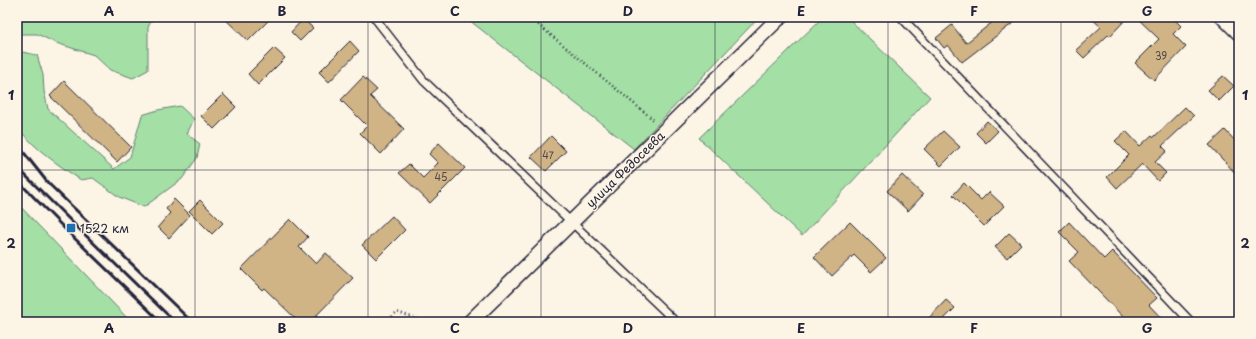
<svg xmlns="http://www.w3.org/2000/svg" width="1256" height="339" viewBox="0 0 1256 339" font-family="'Playpen Sans',sans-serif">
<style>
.green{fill:#a4dfa5;stroke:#638070}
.building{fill:#d1b485;stroke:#22223b}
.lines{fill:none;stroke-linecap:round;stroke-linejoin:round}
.lane-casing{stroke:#22223b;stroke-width:10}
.street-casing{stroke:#22223b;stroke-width:17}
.path{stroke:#22223b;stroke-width:2.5;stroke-dasharray:1 3;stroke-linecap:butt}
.lane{stroke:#fcf5e5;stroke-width:7}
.street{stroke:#fcf5e5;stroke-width:14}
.rail{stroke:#22223b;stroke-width:3}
.grid{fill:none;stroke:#22223b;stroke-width:1;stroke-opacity:0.55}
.poi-dot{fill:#1f6fb2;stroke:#fcf5e5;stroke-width:1.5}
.labels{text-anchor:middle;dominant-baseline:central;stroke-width:3;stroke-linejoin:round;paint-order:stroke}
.number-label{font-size:10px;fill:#4e464e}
.street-label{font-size:12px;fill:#22223b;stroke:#fcf5e5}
.poi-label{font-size:12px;fill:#22223b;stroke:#fcf5e5;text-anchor:start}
.neatline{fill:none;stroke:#22223b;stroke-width:1.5}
.grid-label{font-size:13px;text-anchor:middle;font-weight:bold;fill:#22223b}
</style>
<rect width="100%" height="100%" fill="#fcf5e5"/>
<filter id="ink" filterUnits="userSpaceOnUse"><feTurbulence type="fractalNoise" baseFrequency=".025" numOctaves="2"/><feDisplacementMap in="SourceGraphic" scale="8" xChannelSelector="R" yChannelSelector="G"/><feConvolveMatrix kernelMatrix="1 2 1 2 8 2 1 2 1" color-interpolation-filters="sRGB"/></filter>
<g filter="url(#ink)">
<!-- green -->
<g class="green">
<polygon points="17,17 153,17 148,27 148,70 133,78 110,70 94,55 56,43 37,34 17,34"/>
<polygon points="465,17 759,17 634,149"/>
<polygon points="823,17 847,17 930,97 802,236 699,138"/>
<path d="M17,51L37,55L43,75L44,91L48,109L114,169L130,157L142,115L158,110L180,106L194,119L187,134L200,144L197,158L182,179L144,207L119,197L93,178L81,180C58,165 35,149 17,127Z"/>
<polygon points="17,203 131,322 17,322"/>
</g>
<!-- building -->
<g class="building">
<polygon points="223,17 272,17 248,41"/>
<polygon points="999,17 1021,17 962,62 948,45 944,48 936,38 952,25 966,43"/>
<polygon points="1090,17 1128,17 1110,36 1108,35 1084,58 1076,50 1101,27"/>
<polygon points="1136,17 1172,17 1181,26 1173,34 1186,47 1154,80 1135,63 1159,39"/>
<polygon points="303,19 313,28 300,41 291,32"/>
<polygon points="350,41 359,51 329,82 319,72"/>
<polygon points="274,48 285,58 258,85 248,74"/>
<polygon points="1223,76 1234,86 1219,101 1208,90"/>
<polygon points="363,77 377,90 370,96 404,129 381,154 360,133 367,126 341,100"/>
<polygon points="64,81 131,147 117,162 50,96"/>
<polygon points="223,94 236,107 214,129 201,116"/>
<polygon points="1185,107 1194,116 1162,146 1167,151 1155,162 1166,173 1158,181 1142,164 1117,188 1107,177 1129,155 1115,141 1126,131 1140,146 1152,135 1154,137"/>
<polygon points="987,121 998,131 986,143 976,133"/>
<polygon points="1225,130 1239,145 1239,177 1209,145"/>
<polygon points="943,131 960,147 941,166 924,149"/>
<polygon points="551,136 566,151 546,171 531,157"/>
<polygon points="439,143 465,168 430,203 399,173 409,164 423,178 438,163 429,154"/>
<polygon points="902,175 923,195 908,211 887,191"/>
<polygon points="964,183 981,200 989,192 1004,206 984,226 953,195"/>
<polygon points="174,199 190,215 169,238 158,227 170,213 166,209"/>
<polygon points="200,200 223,223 212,234 189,211"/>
<polygon points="392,216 405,230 376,259 362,245"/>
<polygon points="290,219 308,237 299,247 316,264 326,253 353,278 310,322 299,322 264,288 262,290 241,269"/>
<polygon points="850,222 886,258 871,272 854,255 832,276 814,257"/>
<polygon points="1069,222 1104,259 1112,251 1157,298 1149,305 1165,322 1128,322 1069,261 1079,252 1059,232"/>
<polygon points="1009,233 1021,244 1007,258 995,247"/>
<polygon points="946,300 955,308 941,322 925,322"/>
</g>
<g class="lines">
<!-- lane casing -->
<g class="lane-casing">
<g id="lane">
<polyline points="374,17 424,81 676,322"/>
<polyline points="901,17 1191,322"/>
</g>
</g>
<!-- street casing -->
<g class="street-casing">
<g id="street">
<polyline points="1223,17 1239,33"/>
<polyline points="470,322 780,17"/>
</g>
</g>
<!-- path -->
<g class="path">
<polyline points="529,17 655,121"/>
<polyline points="386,322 397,312 426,322"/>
</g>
<!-- lane -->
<use href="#lane" class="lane"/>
<!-- street -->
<use href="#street" class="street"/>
<!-- rail -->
<g class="rail">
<polyline points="17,144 48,183 192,322"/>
<polyline points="17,167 75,225 175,322"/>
<polyline points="17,180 67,231 161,322"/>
</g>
</g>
</g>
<!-- grid -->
<path class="grid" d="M195,17V322M368,17V322M541,17V322M715,17V322M888,17V322M1061,17V322M17,170H1239"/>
<!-- markers -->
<rect class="poi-dot" x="66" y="223" width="10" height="10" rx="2"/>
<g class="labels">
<!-- number labels -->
<g class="number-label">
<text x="1161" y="55">39</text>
<text x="548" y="154">47</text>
<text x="441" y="176">45</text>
</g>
<!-- street labels -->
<g class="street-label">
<text transform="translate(625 169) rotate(-44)">улица Федосеева</text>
</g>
<!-- poi labels -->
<g class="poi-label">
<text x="80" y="228">1522 км</text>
</g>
</g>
<!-- margin -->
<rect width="1256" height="339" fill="none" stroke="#fcf5e5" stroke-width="44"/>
<rect x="22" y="22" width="1212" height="295" class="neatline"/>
<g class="grid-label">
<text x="109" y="16">A</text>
<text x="282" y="16">B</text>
<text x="455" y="16">C</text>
<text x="628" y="16">D</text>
<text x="801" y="16">E</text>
<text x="974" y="16">F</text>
<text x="1147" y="16">G</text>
<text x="11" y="100">1</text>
<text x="1245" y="100">1</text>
<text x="11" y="248">2</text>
<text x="1245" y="248">2</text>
<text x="109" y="333">A</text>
<text x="282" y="333">B</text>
<text x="455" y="333">C</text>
<text x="628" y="333">D</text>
<text x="801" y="333">E</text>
<text x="974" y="333">F</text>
<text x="1147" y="333">G</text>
</g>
</svg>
